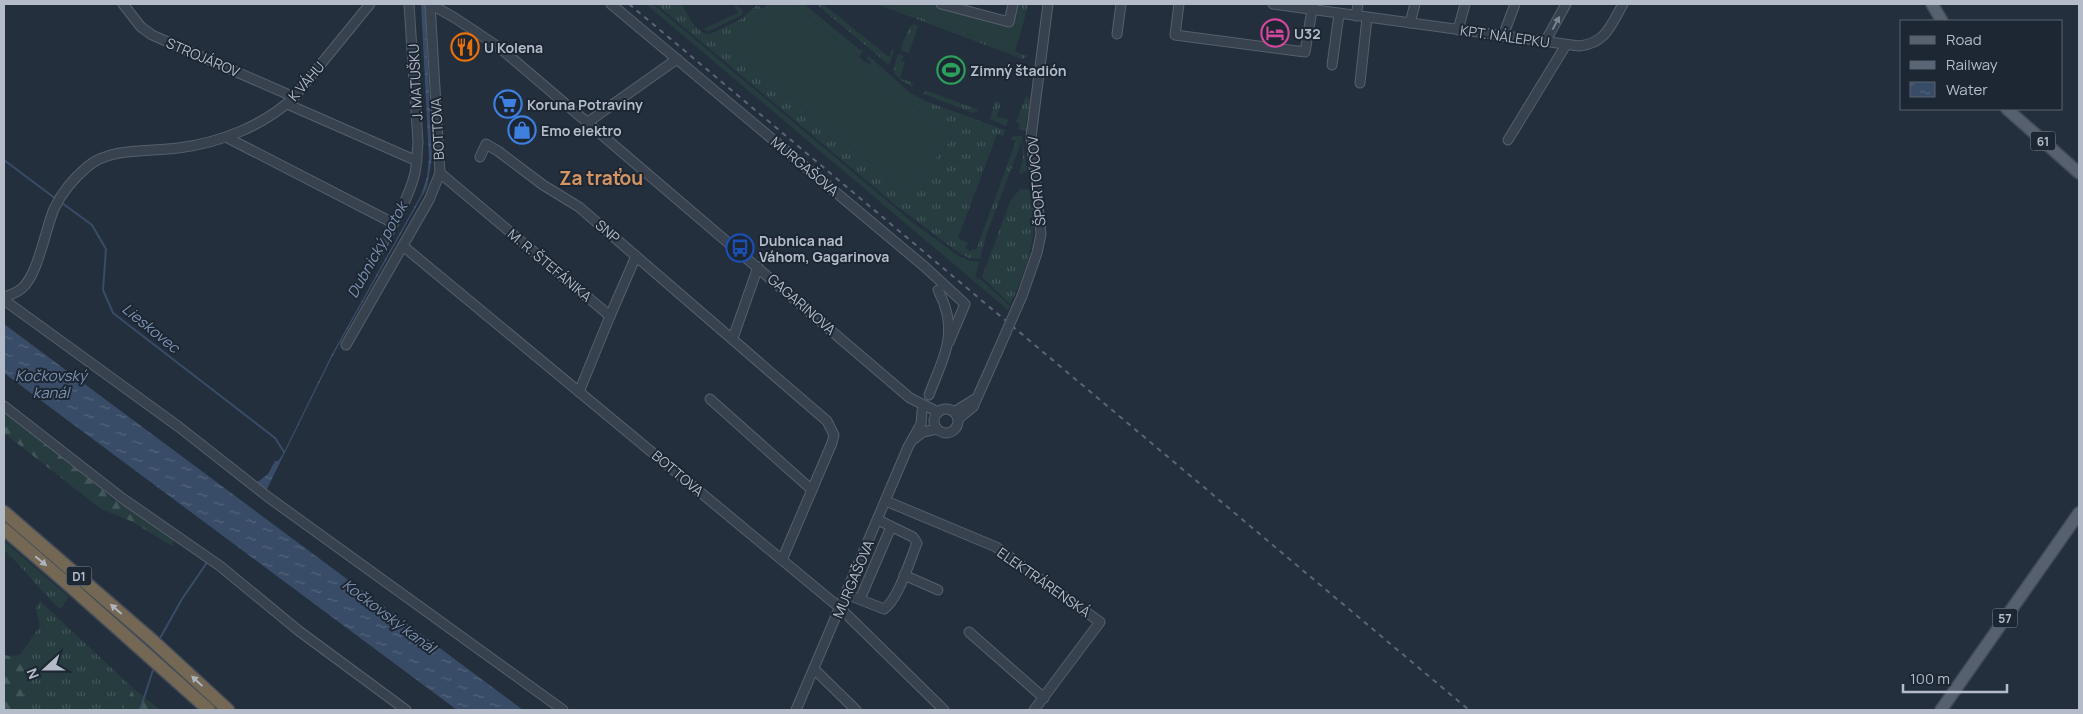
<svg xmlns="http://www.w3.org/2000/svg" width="2083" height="714" viewBox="0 0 2083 714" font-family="Manrope,sans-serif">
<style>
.grass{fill:url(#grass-tufts)}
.forest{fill:url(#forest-firs)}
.garden{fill:#263c3f}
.water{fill:url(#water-ripples)}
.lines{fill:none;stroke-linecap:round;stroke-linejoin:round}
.stream{stroke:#394c67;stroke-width:2}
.minor-casing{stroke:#565f6c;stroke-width:11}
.major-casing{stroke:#414a57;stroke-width:14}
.highway-casing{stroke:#434c59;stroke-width:15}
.minor{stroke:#38414e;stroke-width:9}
.major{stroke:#56606e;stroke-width:11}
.highway{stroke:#746855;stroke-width:12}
.rail{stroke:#5a6575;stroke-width:2;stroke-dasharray:5 5;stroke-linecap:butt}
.minor-bridge-casing{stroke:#565f6c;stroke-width:11;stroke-linecap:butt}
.minor-bridge{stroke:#38414e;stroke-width:9}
.oneway{fill:#7c8592}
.oneway2{fill:#aeb4bd}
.labels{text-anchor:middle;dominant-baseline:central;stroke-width:4;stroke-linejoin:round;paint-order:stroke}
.shield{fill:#1d2633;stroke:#878f9c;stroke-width:1}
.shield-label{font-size:12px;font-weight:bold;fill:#b4bcc9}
.poi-label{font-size:14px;font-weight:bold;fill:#b4bcc9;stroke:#1d2633;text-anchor:start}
.street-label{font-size:14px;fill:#b4bcc9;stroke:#1d2633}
.water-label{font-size:15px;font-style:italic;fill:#7c92b1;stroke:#1d2633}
.district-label{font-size:19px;font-weight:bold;fill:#d59563;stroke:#1d2633}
</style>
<defs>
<pattern id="grass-tufts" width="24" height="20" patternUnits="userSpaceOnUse" patternTransform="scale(1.25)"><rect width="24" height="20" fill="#263c3f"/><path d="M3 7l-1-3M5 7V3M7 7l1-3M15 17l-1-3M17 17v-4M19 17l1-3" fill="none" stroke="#435659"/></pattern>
<pattern id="forest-firs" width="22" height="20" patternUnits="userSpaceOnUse" patternTransform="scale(1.25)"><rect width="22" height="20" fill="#263c3f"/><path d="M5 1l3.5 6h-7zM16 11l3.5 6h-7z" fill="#435659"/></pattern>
<pattern id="water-ripples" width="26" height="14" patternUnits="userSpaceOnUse" patternTransform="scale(1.25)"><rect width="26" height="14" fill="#394c67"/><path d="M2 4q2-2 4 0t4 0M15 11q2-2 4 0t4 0" fill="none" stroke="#53647b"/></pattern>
</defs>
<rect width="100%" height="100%" fill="#242f3e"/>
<!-- grass -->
<g class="grass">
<polygon points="646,4 653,4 912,222 960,257 970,261 979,262 975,277 978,280 979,278 1010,306 1008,310"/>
<path d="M656,4H682C688,16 695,33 710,34L741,19L757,5L763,9L731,49L907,193L953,137L862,65L864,61L870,65L871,63L866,58L869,56L909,92L925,101L1005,130L1003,136L997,134L958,238L968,243L965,248L971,252L972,249L976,250L1016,141L1010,139L1014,136H1022L1027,170L1023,173L1019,174L1023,158L1022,140L986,236L980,259L969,258L959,253L898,207Z"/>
<polygon points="734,4 742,9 743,13 740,16 709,31 704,30 703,29 738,13"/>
<polygon points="792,4 804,4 860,50 861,49 863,51 859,57"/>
<polygon points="816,4 823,4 889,57 892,49 894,50 889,65"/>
<polygon points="877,4 884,4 1027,56 1023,59 1020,58"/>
<polygon points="1015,4 1028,4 1022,28 1007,25"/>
<polygon points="914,24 918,26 909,53 902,51 901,47 909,28"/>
<path d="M898,54L903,56L901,61L905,62L900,78L913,83L912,87C895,75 890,76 898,54Z"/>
<polygon points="925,90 979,110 973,113 924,94"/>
<polygon points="1026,96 1030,100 1026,124 1028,128 1026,131 1018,129 1020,124 1016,122"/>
<polygon points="995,101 1001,103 997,116 1008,120 1006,126 990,119"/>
<path d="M1020,189H1027L1030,191C1040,232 1028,268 1010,304L982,277L1010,202Z"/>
<path d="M4,541L69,597L60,609C40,591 24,568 4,550Z"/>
<polygon points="40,601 133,688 123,710 20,710 20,704 36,669 20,655 40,626 36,608"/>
</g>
<!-- forest -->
<g class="forest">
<polygon points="4,410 101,484 107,494 113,500 123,503 174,540 172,546 131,521 101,509 4,433"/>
<polygon points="4,655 10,656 20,655 36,669 20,704 20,710 4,710"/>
<polygon points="133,688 160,710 123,710"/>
</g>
<!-- garden -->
<g class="garden">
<polygon points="767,4 792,4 864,61 862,65 953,137 907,193 731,49"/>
<polygon points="884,4 930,4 1022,28 1015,52"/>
</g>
<!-- water -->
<g class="water">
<polygon points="421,4 425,4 432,157 427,187 332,357 266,491 255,484 268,474 275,461 278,461 283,454 331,356 421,195 427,177 429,158"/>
<polygon points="4,324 523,710 457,710 4,373"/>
</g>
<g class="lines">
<!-- stream -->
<g class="stream">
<polyline points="4,160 56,199"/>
<polyline points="62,203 92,225 106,249 103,290 113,313 275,438 284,452"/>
<polyline points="159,640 182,599 208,561"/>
<polyline points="140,710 154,667"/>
</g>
<!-- minor casing -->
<g class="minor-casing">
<g id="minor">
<polyline points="123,4 141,27 152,35 294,97"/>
<polyline points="430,4 455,18 500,48 910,398 938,412"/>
<polyline points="611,4 925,267 965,304 949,342"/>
<polyline points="941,4 1009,22 1013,4"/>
<polyline points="1179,4 1175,35 1305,52 1313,4"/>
<path d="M1273,4L1579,46C1606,43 1611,25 1623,4"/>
<polyline points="1356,16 1358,4"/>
<polyline points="1410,23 1415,4"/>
<polyline points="1458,30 1465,4"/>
<polyline points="1117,34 1121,4"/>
<polyline points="1503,36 1515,4"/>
<polyline points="1545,42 1566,4"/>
<polyline points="1332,65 1339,14"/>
<polyline points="1360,83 1367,18"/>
<polyline points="287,104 417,161"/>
<polyline points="588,122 677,59"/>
<polyline points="226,137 393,223"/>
<polyline points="1508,140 1566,45"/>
<polyline points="480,157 486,144 498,151 543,185 579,207 827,421 834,435 832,443 782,560"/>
<polyline points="440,173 610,316 636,256"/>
<polyline points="403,246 840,608 944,710"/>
<path d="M379,250C392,227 409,198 415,173C417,163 417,152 418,142L409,4"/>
<polyline points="1022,296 1037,253 1041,234 1031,137 1048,4"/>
<path d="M4,297C10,295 16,293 21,289C38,276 45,230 54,209C61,194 74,178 87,167C110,147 149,152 178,148C219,143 264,126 294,97L370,4"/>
<polyline points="4,300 179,427 268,497 563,710"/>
<polyline points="733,338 758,267"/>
<polyline points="346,345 429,200 440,173 430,4"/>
<polyline points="579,392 610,316"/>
<path d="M929,395C944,355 960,332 938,290"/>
<polyline points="710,399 812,490"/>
<polyline points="4,406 122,498 220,566 299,631 406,710"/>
<circle cx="946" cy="421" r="12"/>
<polyline points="954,412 975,399"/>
<polyline points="958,419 973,407 997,353"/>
<polyline points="914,439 923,432 937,429"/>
<polyline points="886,501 996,547 1100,622 1034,710"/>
<polyline points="904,575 938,590"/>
<path d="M846,594L884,609C898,600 910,560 917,543L913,537L878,520"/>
<polyline points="860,599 891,527"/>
<polyline points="969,632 1044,698"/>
<polyline points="814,669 856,710"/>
<polyline points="796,710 908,447 921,424 922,411"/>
</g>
</g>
<!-- major casing -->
<g class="major-casing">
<g id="major">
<polyline points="1932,4 1942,21"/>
<polyline points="2007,109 2079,173"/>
<polyline points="1941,710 2079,513"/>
</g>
</g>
<!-- highway casing -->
<g class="highway-casing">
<g id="highway">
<polyline points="4,512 153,641 228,710"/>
<polyline points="4,529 70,586 209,710"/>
</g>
</g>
<!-- minor -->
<use href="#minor" class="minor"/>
<!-- major -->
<use href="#major" class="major"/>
<!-- highway -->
<use href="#highway" class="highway"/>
<!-- rail -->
<polyline class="rail" points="629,4 1469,710"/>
<!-- minor-bridge casing -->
<g class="minor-bridge-casing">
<polyline id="minor-bridge" points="997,353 1022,296"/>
</g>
<!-- minor-bridge -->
<use href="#minor-bridge" class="minor-bridge"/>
</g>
<!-- one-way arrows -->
<defs><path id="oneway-solid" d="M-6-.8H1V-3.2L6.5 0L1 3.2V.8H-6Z" transform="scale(1.25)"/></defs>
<use class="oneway" href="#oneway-solid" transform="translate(1556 23) rotate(-62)"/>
<g class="oneway2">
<use href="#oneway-solid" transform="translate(41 561) rotate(40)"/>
<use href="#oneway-solid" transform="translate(116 609) rotate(-139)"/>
<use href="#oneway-solid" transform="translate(197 681) rotate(-137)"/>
</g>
<!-- icons -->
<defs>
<g id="hotel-ring" transform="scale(1.4375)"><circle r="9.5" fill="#1d2633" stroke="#d1479c" stroke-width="1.5"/><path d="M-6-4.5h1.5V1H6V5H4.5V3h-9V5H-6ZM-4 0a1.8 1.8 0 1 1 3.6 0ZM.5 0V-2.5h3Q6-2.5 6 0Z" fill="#d1479c"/></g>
<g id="restaurant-ring" transform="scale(1.4375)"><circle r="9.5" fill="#1d2633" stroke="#e8710a" stroke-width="1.5"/><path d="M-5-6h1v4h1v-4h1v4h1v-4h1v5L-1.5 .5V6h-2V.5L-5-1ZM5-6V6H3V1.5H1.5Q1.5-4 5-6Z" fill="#e8710a"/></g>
<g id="stadium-ring" transform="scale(1.4375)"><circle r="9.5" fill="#1d2633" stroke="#2e9e5b" stroke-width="1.5"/><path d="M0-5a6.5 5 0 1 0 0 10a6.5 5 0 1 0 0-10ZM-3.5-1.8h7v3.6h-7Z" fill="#2e9e5b"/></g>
<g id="supermarket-ring" transform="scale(1.4375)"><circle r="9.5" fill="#1d2633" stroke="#3f7fe0" stroke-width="1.5"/><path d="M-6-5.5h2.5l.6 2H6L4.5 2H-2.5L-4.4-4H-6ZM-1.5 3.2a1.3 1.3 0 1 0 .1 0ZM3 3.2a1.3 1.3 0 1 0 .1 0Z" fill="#3f7fe0"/></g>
<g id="shop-ring" transform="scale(1.4375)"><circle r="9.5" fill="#1d2633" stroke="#3f7fe0" stroke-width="1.5"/><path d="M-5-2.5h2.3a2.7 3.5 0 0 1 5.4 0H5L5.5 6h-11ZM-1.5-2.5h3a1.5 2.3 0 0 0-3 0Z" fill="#3f7fe0"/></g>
<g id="bus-ring" transform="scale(1.4375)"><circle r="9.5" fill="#1d2633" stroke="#1a4fb4" stroke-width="1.5"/><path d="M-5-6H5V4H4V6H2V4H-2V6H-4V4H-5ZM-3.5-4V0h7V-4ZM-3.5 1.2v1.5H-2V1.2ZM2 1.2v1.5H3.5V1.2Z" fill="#1a4fb4"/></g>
</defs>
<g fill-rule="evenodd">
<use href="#hotel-ring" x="1275" y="33"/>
<use href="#restaurant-ring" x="465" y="47"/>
<use href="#stadium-ring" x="951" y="70"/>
<use href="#supermarket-ring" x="508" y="104"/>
<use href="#shop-ring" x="522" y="130"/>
<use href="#bus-ring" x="740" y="248"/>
</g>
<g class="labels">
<!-- shield labels -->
<g class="shield">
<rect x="2030.5" y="131.5" width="25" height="19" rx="4"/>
<rect x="66.5" y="566.5" width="25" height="19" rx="4"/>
<rect x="1992.5" y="608.5" width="25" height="19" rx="4"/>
</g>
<g class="shield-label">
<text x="2043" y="141">61</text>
<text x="79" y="576">D1</text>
<text x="2005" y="618">57</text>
</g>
<!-- poi labels -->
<g class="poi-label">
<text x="1294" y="33">U32</text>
<text x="484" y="47">U Kolena</text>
<text x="970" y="70">Zimný štadión</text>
<text x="527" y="104">Koruna Potraviny</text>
<text x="541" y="130">Emo elektro</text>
<text x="759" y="240">Dubnica nad<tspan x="759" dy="16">Váhom, Gagarinova</tspan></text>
</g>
<!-- street labels -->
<g class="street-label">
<text transform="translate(1505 36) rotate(8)">KPT. NÁLEPKU</text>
<text transform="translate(203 57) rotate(23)">STROJÁROV</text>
<text transform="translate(306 81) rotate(-49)">K VÁHU</text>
<text transform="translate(415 82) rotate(-93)">J. MATUŠKU</text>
<text transform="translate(437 129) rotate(-93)">BOTTOVA</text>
<text transform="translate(805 166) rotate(40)">MURGAŠOVA</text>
<text transform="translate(1036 181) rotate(-95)">ŠPORTOVCOV</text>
<text transform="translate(608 231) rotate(41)">SNP</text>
<text transform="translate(550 265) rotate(40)">M. R. ŠTEFÁNIKA</text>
<text transform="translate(802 304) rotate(41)">GAGARINOVA</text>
<text transform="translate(678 473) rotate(40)">BOTTOVA</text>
<text transform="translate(853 579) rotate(-67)">MURGAŠOVA</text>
<text transform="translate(1044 582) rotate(35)">ELEKTRÁRENSKÁ</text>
</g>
<!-- water labels -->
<g class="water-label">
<text transform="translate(377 250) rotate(-61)">Dubnický potok</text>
<text transform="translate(151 328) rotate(39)">Lieskovec</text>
<text x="51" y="375">Kočkovský<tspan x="51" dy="17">kanál</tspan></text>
<text transform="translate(389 616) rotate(37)">Kočkovský kanál</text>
</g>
<!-- district labels -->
<g class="district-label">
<text x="601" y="178">Za traťou</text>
</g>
</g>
<!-- border -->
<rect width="2083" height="714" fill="none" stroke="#b4bcc9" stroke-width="10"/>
<!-- legend -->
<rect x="1900" y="20" width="162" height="90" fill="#1d2633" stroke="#59626f"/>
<rect x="1910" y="36" width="25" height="8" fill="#56606e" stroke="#59626f"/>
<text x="1946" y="45" font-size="15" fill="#b4bcc9">Road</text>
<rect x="1910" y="61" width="25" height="8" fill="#5a6575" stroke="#59626f"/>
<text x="1946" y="70" font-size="15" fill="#b4bcc9">Railway</text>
<rect x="1910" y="82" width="25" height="15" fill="url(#water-ripples)" stroke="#59626f"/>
<text x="1946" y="95" font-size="15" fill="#b4bcc9">Water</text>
<!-- north arrow -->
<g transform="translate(45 669) rotate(249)" stroke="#1d2633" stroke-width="4" paint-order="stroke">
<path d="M0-4L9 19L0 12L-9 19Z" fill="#b4bcc9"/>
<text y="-8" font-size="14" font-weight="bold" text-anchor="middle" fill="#b4bcc9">N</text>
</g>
<!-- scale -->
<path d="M1903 684v8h104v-8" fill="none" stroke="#b4bcc9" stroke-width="2.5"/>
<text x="1910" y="684" font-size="15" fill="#b4bcc9" stroke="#1d2633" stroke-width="4" paint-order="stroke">100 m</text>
</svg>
